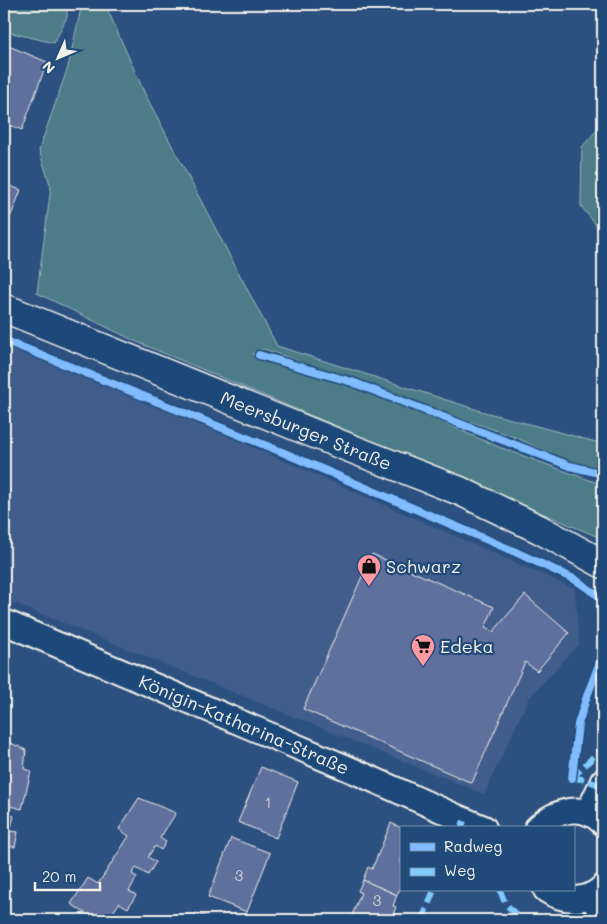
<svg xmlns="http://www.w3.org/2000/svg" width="607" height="924" viewBox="0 0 607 924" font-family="Mali,sans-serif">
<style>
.built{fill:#405d8b}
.green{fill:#4c7c87;stroke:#a0b6b8}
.building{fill:#606f9c;stroke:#f4f1e8}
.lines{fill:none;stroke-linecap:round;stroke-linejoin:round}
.minor-casing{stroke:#f4f1e8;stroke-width:28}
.tertiary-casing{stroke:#f4f1e8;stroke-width:31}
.minor{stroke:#1f4a7a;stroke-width:24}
.tertiary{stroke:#1f4a7a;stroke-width:28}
.quiet{stroke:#80caff;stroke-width:6;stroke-dasharray:12 6;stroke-linecap:butt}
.cycleway-casing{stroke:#1f4a7a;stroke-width:11}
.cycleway{stroke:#80bcff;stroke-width:8}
.labels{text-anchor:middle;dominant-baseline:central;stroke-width:4.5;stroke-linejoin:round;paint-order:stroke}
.number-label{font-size:15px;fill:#cfd0d5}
.street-label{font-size:18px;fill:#f4f1e8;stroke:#1f4a7a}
.poi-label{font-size:18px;fill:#f4f1e8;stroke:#1f4a7a;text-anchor:start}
</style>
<rect width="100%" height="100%" fill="#2c5181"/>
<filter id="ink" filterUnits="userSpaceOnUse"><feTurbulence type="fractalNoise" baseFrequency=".02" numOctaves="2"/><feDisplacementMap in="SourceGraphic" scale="10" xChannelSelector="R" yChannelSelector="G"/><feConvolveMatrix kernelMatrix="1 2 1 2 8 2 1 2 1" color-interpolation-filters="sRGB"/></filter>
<g filter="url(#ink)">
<!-- built -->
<polygon class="built" points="4,337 575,589 579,644 529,698 484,794 4,599"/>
<!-- green -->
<g class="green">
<polygon points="4,4 67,4 67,17 54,43 4,31"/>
<polygon points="82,4 105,4 145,94 277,346 481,411 603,444 603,473 581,468 517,438 264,349 252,354 379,395 499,447 603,485 603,539 135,341 37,293 51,187 39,150 68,67"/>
<polygon points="603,123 603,234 581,206 582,147"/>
</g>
<!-- building -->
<g class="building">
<polygon points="4,44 47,62 22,130 4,123"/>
<polygon points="4,184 21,190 4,233"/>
<polygon points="372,554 494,607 485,628 493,632 525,595 569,633 537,671 525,662 472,783 303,709"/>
<polygon points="4,740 26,750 24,769 31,771 22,809 10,806 9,814 14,816 10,831 18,832 15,847 6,846 4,855"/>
<polygon points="261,767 298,782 276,838 238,822"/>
<polygon points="139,798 176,813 160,838 166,842 161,850 155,846 148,857 156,862 148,875 136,868 132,874 137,877 129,891 136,895 128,908 119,903 108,920 96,920 71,904 88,878 98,884 129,836 119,829"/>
<polygon points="391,823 401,828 401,887 397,895 363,880 368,867 372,869"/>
<polygon points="231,838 270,853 247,912 208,897"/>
<polygon points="363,880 397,895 393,906 396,907 391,920 350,920 361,893 358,891"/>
<polygon points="196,913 215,920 193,920"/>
</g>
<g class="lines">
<!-- minor casing -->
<g class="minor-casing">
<g id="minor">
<path id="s1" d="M4,622L354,771L457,817L484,828"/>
<polyline points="588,813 603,781"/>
<path d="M537,828C556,810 583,802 603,823"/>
<path d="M546,890C564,902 587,903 603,887"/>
<polyline points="590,896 603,913"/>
</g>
</g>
<!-- tertiary casing -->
<g class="tertiary-casing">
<g id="tertiary">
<path id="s2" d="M4,308L342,445L460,491L539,529L603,564"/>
</g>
</g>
<!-- minor -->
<use href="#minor" class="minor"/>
<!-- tertiary -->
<use href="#tertiary" class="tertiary"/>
<!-- quiet -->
<g class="quiet">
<polyline points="572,778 603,747"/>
<polyline points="572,778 582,779 603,786"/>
<polyline points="461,828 464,821"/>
<polyline points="500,890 505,903 521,920"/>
<polyline points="422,920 434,890"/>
</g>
<!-- cycleway casing -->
<g class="cycleway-casing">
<g id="cycleway">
<polyline points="4,340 282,452 511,550 576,580 603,599"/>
<polyline points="259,355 352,382 570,466 603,474"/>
<polyline points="572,778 578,724 587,696 603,654"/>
</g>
</g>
<!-- cycleway -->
<use href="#cycleway" class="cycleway"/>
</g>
</g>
<!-- icons -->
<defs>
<g id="shop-pin" transform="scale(1.25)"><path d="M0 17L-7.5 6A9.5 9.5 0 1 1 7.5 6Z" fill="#ff9aa2" stroke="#1f4a7a"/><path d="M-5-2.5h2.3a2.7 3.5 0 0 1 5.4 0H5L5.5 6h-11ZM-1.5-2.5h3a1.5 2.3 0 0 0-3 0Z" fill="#111"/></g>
<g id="supermarket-pin" transform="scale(1.25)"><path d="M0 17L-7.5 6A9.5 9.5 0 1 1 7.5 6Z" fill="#ff9aa2" stroke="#1f4a7a"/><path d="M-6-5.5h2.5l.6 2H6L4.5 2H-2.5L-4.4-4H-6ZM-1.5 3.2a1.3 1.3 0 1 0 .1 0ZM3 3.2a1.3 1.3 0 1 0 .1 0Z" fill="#111"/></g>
</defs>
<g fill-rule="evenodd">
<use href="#shop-pin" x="369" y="566"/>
<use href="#supermarket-pin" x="423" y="646"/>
</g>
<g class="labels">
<!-- number labels -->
<g class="number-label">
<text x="268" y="802">1</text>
<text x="239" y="875">3</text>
<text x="377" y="900">3</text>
</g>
<!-- street labels -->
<g class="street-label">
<text stroke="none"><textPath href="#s2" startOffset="326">Meersburger Straße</textPath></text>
<text stroke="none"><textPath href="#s1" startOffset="261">Königin-Katharina-Straße</textPath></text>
</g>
<!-- poi labels -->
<g class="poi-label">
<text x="386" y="566">Schwarz</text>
<text x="440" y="646">Edeka</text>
</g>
</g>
<!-- margin -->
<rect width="607" height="924" fill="none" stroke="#1f4a7a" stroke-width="20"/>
<rect x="10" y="10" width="587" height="904" fill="none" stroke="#f4f1e8" stroke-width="2" filter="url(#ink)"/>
<!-- legend -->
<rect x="400" y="826" width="175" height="65" fill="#1f4a7a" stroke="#748da6"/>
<rect x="410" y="843" width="25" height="8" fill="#80bcff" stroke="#748da6"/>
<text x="444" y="852" font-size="15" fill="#f4f1e8">Radweg</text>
<rect x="410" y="868" width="25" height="8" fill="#80caff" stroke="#748da6"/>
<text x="444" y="876" font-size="15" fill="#f4f1e8">Weg</text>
<!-- north arrow -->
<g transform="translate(58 58) rotate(225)" stroke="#1f4a7a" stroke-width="4" paint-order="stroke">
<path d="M0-4L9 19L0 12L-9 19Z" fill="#f4f1e8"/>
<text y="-8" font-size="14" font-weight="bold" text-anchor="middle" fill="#f4f1e8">N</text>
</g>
<!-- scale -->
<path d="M35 882v8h65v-8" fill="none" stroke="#f4f1e8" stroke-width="2.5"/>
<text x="42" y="882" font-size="15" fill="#f4f1e8" stroke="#1f4a7a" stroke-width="4" paint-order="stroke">20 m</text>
</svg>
